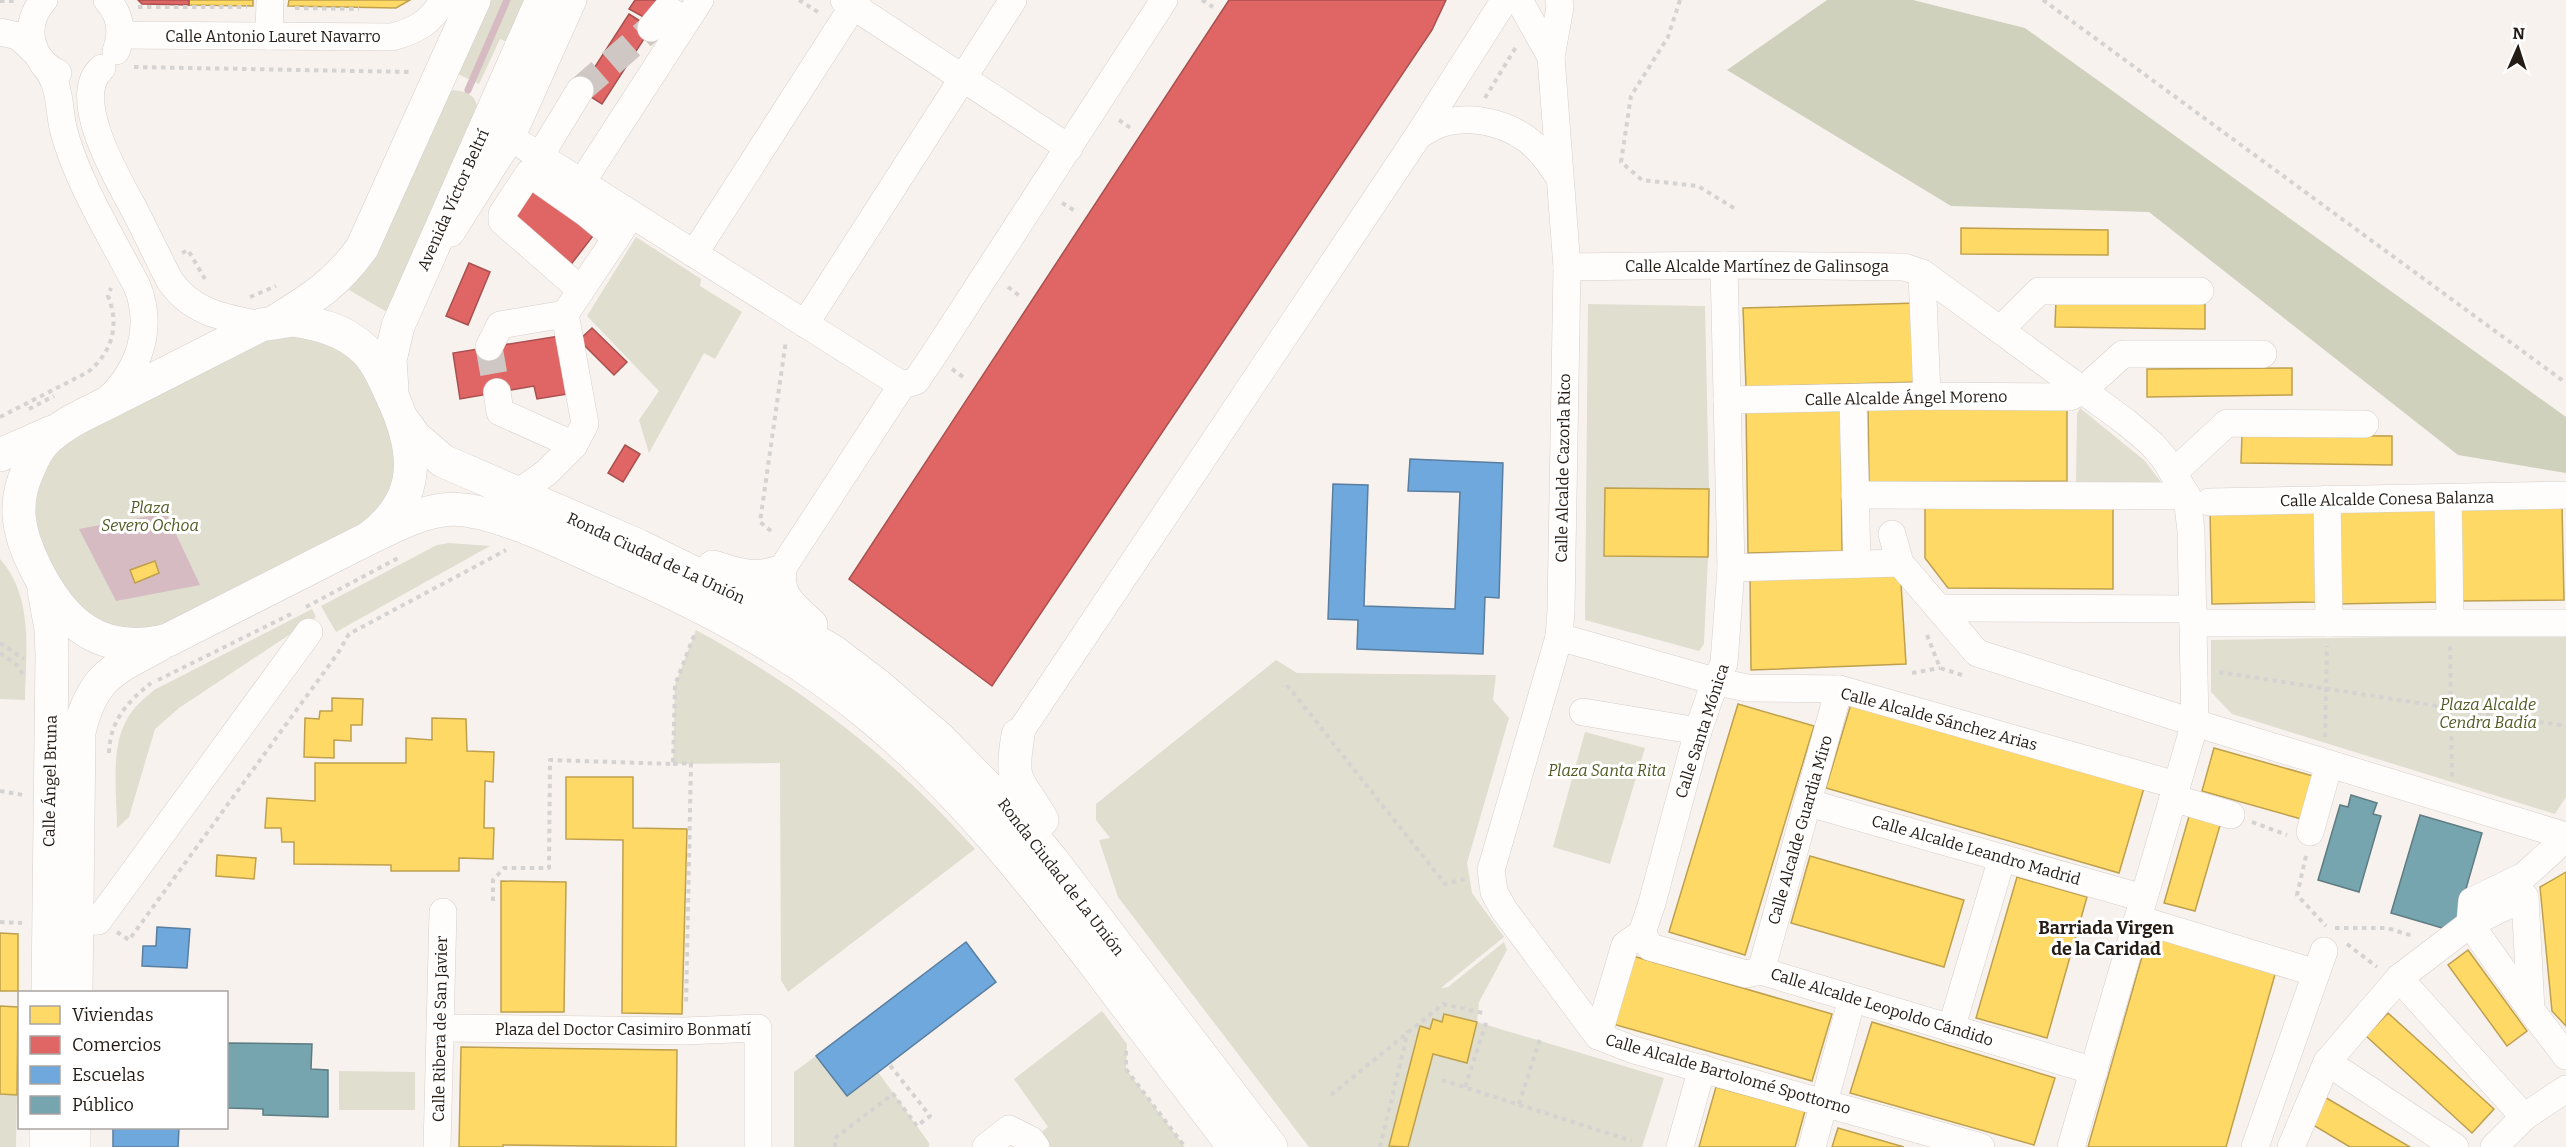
<svg xmlns="http://www.w3.org/2000/svg" width="2566" height="1147" viewBox="0 0 2566 1147" font-family="Bitter,serif">
<style>
.green{fill:#dfdecf}
.forest{fill:#d0d1bd}
.water{fill:#d6bbc3}
.homes{fill:#ffd966;stroke:#bea04e;stroke-width:1.5}
.shops{fill:#e06666;stroke:#a8504e;stroke-width:1.5}
.schools{fill:#6fa8dc;stroke:#597ea0;stroke-width:1.5}
.public{fill:#76a5af;stroke:#5e7c81;stroke-width:1.5}
.lines{fill:none;stroke-linecap:round;stroke-linejoin:round}
.stream{stroke:#d6bbc3;stroke-width:7}
.minor-tunnel{stroke:#cec7c3;stroke-width:27;stroke-dasharray:27 14;stroke-linecap:butt}
.minor-casing{stroke:#d6cfca;stroke-width:28}
.major-casing{stroke:#d6cfca;stroke-width:34}
.path{stroke:#d5d3d1;stroke-width:4;stroke-dasharray:4.5 4.5;stroke-linecap:butt}
.minor{stroke:#fefdfc;stroke-width:27}
.major{stroke:#fefdfc;stroke-width:33}
.labels{text-anchor:middle;dominant-baseline:central;stroke-width:6;stroke-linejoin:round;paint-order:stroke}
.street-label{font-size:16px;fill:#251c15;stroke:#fff}
.park-label{font-size:16px;font-style:italic;fill:#525924;stroke:#fff}
.neighbourhood-label{font-size:18px;font-weight:bold;fill:#251c15;stroke:#fff}
</style>
<rect width="100%" height="100%" fill="#f8f2ee"/>
<!-- green -->
<g class="green">
<polygon points="473,0 542,0 521,48 500,39 479,84 443,67"/>
<path d="M453,90C468,92 476,94 478,111L387,312L349,290L369,265L446,97Z"/>
<polygon points="636,237 701,279 700,286 742,312 715,359 704,353 649,453 639,420 659,391 587,316"/>
<polygon points="1588,304 1705,306 1709,489 1605,488 1604,556 1708,557 1704,644 1699,651 1585,620"/>
<polygon points="293,320 383,376 402,502 185,633 111,642 25,547 36,453"/>
<polygon points="2080,408 2145,461 2164,486 2076,484 2077,414"/>
<polygon points="449,543 490,546 336,632 321,606 437,545"/>
<path d="M0,559C34,597 26,652 25,700L0,699Z"/>
<path d="M312,609L316,617L179,708L155,729L129,817L117,828C117,795 110,751 126,721C132,708 144,699 154,690Z"/>
<path d="M696,630C805,690 892,757 975,849L788,992L781,980L780,763L673,764L675,685Z"/>
<polygon points="2566,634 2566,797 2555,814 2232,714 2211,692 2211,640"/>
<polygon points="1276,660 1297,673 1496,675 1493,700 1509,718 1467,863 1472,893 1504,937 1441,988 1448,987 1504,942 1507,950 1479,1002 1477,1022 1664,1078 1642,1147 1309,1147 1118,897 1099,840 1110,838 1096,820 1096,804"/>
<polygon points="1585,732 1645,748 1610,864 1553,847"/>
<polygon points="1102,1011 1127,1044 1126,1069 1185,1147 1036,1147 1031,1140 1048,1127 1014,1079"/>
<polygon points="816,1056 847,1096 878,1072 929,1143 929,1147 794,1147 794,1072"/>
<polygon points="339,1071 415,1072 415,1110 339,1110"/>
<polygon points="0,1094 17,1095 16,1147 0,1147"/>
</g>
<!-- forest -->
<polygon class="forest" points="1827,0 1913,0 2025,28 2566,417 2566,473 2458,455 2149,212 1951,206 1727,70"/>
<!-- water -->
<polygon class="water" points="166,513 200,585 116,601 79,529"/>
<!-- homes -->
<g class="homes">
<polygon points="189,0 253,0 253,6 189,5"/>
<polygon points="289,0 410,0 396,8 288,6"/>
<polygon points="1961,228 2108,230 2108,255 1961,254"/>
<polygon points="2056,299 2205,301 2205,329 2055,327"/>
<polygon points="1917,303 1919,382 1746,387 1743,308"/>
<polygon points="2292,368 2292,395 2147,397 2147,369"/>
<polygon points="1841,406 1842,551 1748,553 1746,407"/>
<polygon points="2067,406 2067,481 1869,482 1868,407"/>
<polygon points="2242,435 2392,436 2392,465 2241,463"/>
<polygon points="1605,488 1709,489 1708,557 1604,556"/>
<polygon points="2113,505 2113,589 1948,588 1925,558 1925,506"/>
<polygon points="2441,506 2443,602 2336,604 2335,507"/>
<polygon points="2562,506 2564,600 2460,601 2459,507"/>
<polygon points="2317,508 2317,602 2212,604 2210,511"/>
<polygon points="155,561 159,573 135,583 130,570"/>
<polygon points="1889,572 1901,583 1906,664 1751,670 1750,574"/>
<polygon points="332,698 363,699 362,725 351,725 351,741 334,740 334,758 304,757 305,718 319,719 320,711 332,711"/>
<polygon points="1738,704 1814,726 1745,955 1669,932"/>
<polygon points="1851,704 2144,788 2119,873 1826,788"/>
<polygon points="432,718 466,719 467,751 494,752 493,782 485,781 484,828 494,828 493,859 459,858 459,871 391,871 391,865 294,864 294,842 282,842 281,828 265,828 267,798 315,801 315,763 406,763 406,738 432,740"/>
<polygon points="2214,748 2313,776 2301,819 2202,791"/>
<polygon points="566,777 633,777 633,828 687,829 682,1014 622,1013 623,840 566,839"/>
<polygon points="2190,813 2221,822 2195,911 2164,903"/>
<polygon points="217,855 256,858 254,879 216,876"/>
<polygon points="1810,856 1964,900 1944,967 1791,923"/>
<polygon points="2566,872 2566,1026 2552,1011 2540,887"/>
<polygon points="2017,877 2087,897 2047,1038 1976,1018"/>
<polygon points="501,881 566,882 564,1012 501,1012"/>
<polygon points="0,933 18,934 18,991 0,991"/>
<polygon points="2159,939 2276,971 2226,1147 2088,1147 2145,946"/>
<polygon points="2468,950 2527,1031 2507,1046 2448,965"/>
<polygon points="1633,956 1832,1014 1812,1081 1613,1024"/>
<polygon points="0,1006 18,1007 17,1095 0,1094"/>
<polygon points="2388,1013 2494,1109 2472,1133 2366,1036"/>
<polygon points="1444,1014 1477,1022 1467,1063 1433,1054 1408,1147 1389,1146 1420,1026 1430,1029 1433,1019 1442,1022"/>
<polygon points="1872,1022 2055,1078 2034,1145 1850,1093"/>
<polygon points="461,1047 677,1050 676,1147 503,1145 503,1147 459,1147"/>
<polygon points="1716,1087 1805,1111 1795,1147 1699,1147"/>
<polygon points="2323,1096 2410,1147 2350,1147 2308,1122"/>
<polygon points="1838,1128 1904,1147 1832,1147"/>
</g>
<!-- shops -->
<g class="shops">
<polygon points="138,0 189,0 189,5 142,4"/>
<polygon points="635,0 661,0 649,20 629,9"/>
<polygon points="1229,0 1446,0 1432,30 992,686 849,579"/>
<polygon points="629,14 651,28 602,104 580,90"/>
<polygon points="532,181 596,232 569,267 504,216"/>
<polygon points="469,263 490,272 468,325 446,316"/>
<polygon points="592,328 627,362 614,375 579,340"/>
<polygon points="559,336 568,394 537,399 534,386 460,399 453,353"/>
<polygon points="625,445 640,454 623,482 608,473"/>
</g>
<!-- schools -->
<g class="schools">
<polygon points="1410,459 1503,463 1499,598 1485,597 1483,654 1357,649 1358,620 1328,619 1333,484 1368,485 1364,606 1455,609 1460,492 1408,491"/>
<polygon points="157,927 190,929 187,968 142,966 143,946 156,946"/>
<polygon points="966,942 996,982 847,1096 816,1056"/>
<polygon points="113,1128 179,1128 178,1147 113,1147"/>
</g>
<!-- public -->
<g class="public">
<polygon points="2351,795 2377,803 2373,814 2381,816 2359,892 2318,880 2340,805 2348,807"/>
<polygon points="2420,815 2482,833 2457,920 2442,928 2391,913"/>
<polygon points="226,1043 312,1044 311,1069 328,1070 328,1117 263,1115 263,1109 226,1108"/>
</g>
<g class="lines">
<!-- stream -->
<polyline class="stream" points="468,90 507,0"/>
<!-- minor-tunnel -->
<g class="minor-tunnel">
<polyline points="580,90 651,28"/>
<polyline points="489,347 497,392"/>
</g>
<!-- minor casing -->
<g class="minor-casing">
<g id="minor">
<path d="M44,0C22,24 29,59 58,73"/>
<path d="M107,0C121,15 123,33 116,51"/>
<polyline points="844,0 1069,148"/>
<polyline points="1559,0 1560,7 1551,57 1567,267 1561,610 1559,637 1491,870 1494,892 1504,910 1598,1036 1634,1050 1981,1147"/>
<polyline points="1524,9 1551,57"/>
<polyline points="651,28 667,9 686,21"/>
<polyline points="0,32 18,36 34,51"/>
<path d="M120,35L392,37C415,31 432,22 443,0"/>
<polyline points="269,36 270,0"/>
<path d="M43,64C61,83 58,104 63,128C76,180 112,238 137,286C154,328 139,371 107,400"/>
<path d="M102,68C68,97 119,181 135,211C147,234 158,258 170,281C192,313 225,318 261,325"/>
<path d="M1418,136C1427,130 1436,124 1447,122C1476,115 1513,125 1535,146C1543,154 1551,165 1558,175"/>
<polyline points="511,138 902,385"/>
<polyline points="540,156 580,90"/>
<polyline points="582,182 700,0"/>
<polyline points="451,233 511,138 573,0"/>
<polyline points="694,254 857,0"/>
<polyline points="1567,267 1724,265 1904,267 1922,273 2126,422 2152,444 2164,458 2187,496 2191,531 2195,723 2071,1147"/>
<polyline points="1922,273 1927,396"/>
<polyline points="581,290 502,221 502,214 529,173 586,213 616,238"/>
<polyline points="805,324 1013,0"/>
<polyline points="2000,330 2039,291 2200,291"/>
<polyline points="489,347 500,325 565,314 626,223"/>
<polyline points="497,392 500,412 574,445"/>
<polyline points="1853,398 1857,564"/>
<polyline points="1727,400 1927,396 2070,397 2082,391 2123,354 2263,354"/>
<polyline points="2173,473 2227,423 2365,424"/>
<polyline points="516,494 546,473 574,445 585,424 565,314"/>
<polyline points="1855,495 2187,496"/>
<polyline points="2448,498 2450,622"/>
<polyline points="2327,499 2329,623"/>
<polyline points="2209,502 2566,495"/>
<polyline points="1892,534 1900,563 1977,653 2195,723 2566,836"/>
<polyline points="1731,568 1900,563"/>
<polyline points="780,572 902,385 916,381 933,356 1164,0"/>
<polyline points="1940,608 2192,609"/>
<polyline points="2193,623 2566,623"/>
<polyline points="1559,637 1718,682 1747,688 1839,689 2176,785"/>
<polyline points="1583,712 1698,731"/>
<polyline points="1018,735 1418,136 1504,1"/>
<polyline points="2173,798 2231,815"/>
<polyline points="1809,803 2143,898"/>
<polyline points="2310,832 2329,764"/>
<polyline points="2138,919 2316,973"/>
<polyline points="77,922 98,921 309,632"/>
<polyline points="1642,933 1650,947 1746,974 1761,971 2094,1071"/>
<polyline points="1761,971 1839,689"/>
<polyline points="2399,978 2524,1117"/>
<polyline points="2531,1010 2470,924 2472,901 2524,876 2555,848"/>
<polyline points="442,1028 685,1031 758,1028 758,1147"/>
<polyline points="1951,1029 2002,858"/>
<polyline points="1598,1036 1625,945 1642,933 1652,903 1698,731 1710,696 1724,663 1731,568 1724,265"/>
<polyline points="2327,1062 2455,1147"/>
<polyline points="437,1147 443,912"/>
<polyline points="986,1147 1009,1129 1031,1140 1036,1147"/>
<polyline points="1680,1147 1702,1068"/>
<polyline points="1812,1147 1852,999"/>
<polyline points="2255,1147 2324,951"/>
<polyline points="2291,1147 2327,1062 2399,978 2470,924 2525,897 2531,1010 2566,1056"/>
<polyline points="2494,1147 2524,1117 2566,1089"/>
</g>
</g>
<!-- major casing -->
<g class="major-casing">
<g id="major">
<path d="M293,320C319,324 344,330 364,349C377,361 384,379 392,396C417,450 423,498 369,538L168,640C101,657 63,624 35,567C18,533 12,503 29,468C33,458 38,448 45,441C65,421 95,410 119,397C166,373 214,349 261,325Z"/>
<path d="M276,321C312,299 337,283 362,248L474,0"/>
<polyline points="392,390 390,360 398,326 542,0"/>
<polyline points="405,423 415,437 443,461 639,546 727,589 834,652 876,684 939,738 1012,812 1052,860 1271,1147"/>
<polyline points="0,455 52,432"/>
<path d="M369,538C393,527 418,513 443,510C485,503 573,548 613,566C704,605 795,653 871,717C962,793 1029,878 1101,972C1145,1030 1190,1089 1234,1147"/>
<path d="M713,567C739,575 753,581 780,572C776,597 794,609 811,625"/>
<polyline points="44,590 51,629 52,655 48,992"/>
<path d="M1018,735C1009,788 1019,778 1042,820"/>
<path d="M76,992L79,732C92,677 112,670 159,645"/>
<polyline points="46,1147 46,1128"/>
<polyline points="74,1147 74,1128"/>
</g>
</g>
<!-- path -->
<g class="path">
<polyline points="799,0 821,14"/>
<polyline points="1202,0 1213,7"/>
<polyline points="1680,0 1668,37 1631,96 1621,162 1642,180 1698,186 1737,210"/>
<polyline points="2043,0 2566,383"/>
<polyline points="0,1 14,1"/>
<polyline points="138,7 247,7"/>
<polyline points="295,8 359,9"/>
<polyline points="134,67 412,72"/>
<polyline points="1485,98 1516,47"/>
<polyline points="1119,120 1132,129"/>
<polyline points="1062,203 1077,212"/>
<polyline points="182,253 188,250 205,279"/>
<polyline points="1008,287 1021,297"/>
<polyline points="250,297 276,286"/>
<polyline points="952,369 966,379"/>
<polyline points="29,409 54,396"/>
<path d="M0,417L88,372C112,352 120,326 108,296L111,288"/>
<polyline points="771,531 760,522 786,340"/>
<polyline points="306,607 400,557"/>
<polyline points="1927,635 1940,668 1965,676"/>
<polyline points="0,643 24,659"/>
<polyline points="2450,646 2452,777"/>
<polyline points="0,653 17,665 23,675"/>
<polyline points="2219,672 2566,726"/>
<polyline points="1912,673 1940,668"/>
<polyline points="158,680 291,614"/>
<polyline points="1287,685 1445,884 1469,878"/>
<polyline points="2325,737 2327,646"/>
<path d="M109,753C110,721 127,702 151,683"/>
<polyline points="673,764 691,763 686,1006"/>
<polyline points="0,791 23,795"/>
<polyline points="2252,822 2287,835"/>
<polyline points="2306,856 2297,895 2326,926"/>
<polyline points="493,901 493,880 504,868 549,868 550,760 673,764 675,685 695,633"/>
<polyline points="0,922 22,923"/>
<polyline points="2335,928 2387,928 2413,936"/>
<polyline points="117,932 129,940 338,653 349,634 506,550"/>
<polyline points="2347,944 2377,967"/>
<polyline points="1126,1051 1126,1069 1185,1147"/>
<polyline points="1442,1080 1632,1141"/>
<polyline points="1465,1087 1487,1020"/>
<polyline points="1331,1095 1443,1004 1483,1013"/>
<polyline points="1519,1104 1541,1036"/>
<polyline points="835,1147 835,1138 893,1094 917,1126 930,1116 889,1064"/>
<polyline points="1380,1147 1408,1031"/>
</g>
<!-- minor -->
<use href="#minor" class="minor"/>
<!-- major -->
<use href="#major" class="major"/>
</g>
<g class="labels">
<!-- street labels -->
<g class="street-label">
<text x="273" y="36">Calle Antonio Lauret Navarro</text>
<text transform="translate(453 200) rotate(-66)">Avenida Víctor Beltrí</text>
<text x="1757" y="266">Calle Alcalde Martínez de Galinsoga</text>
<text transform="translate(1906 398) rotate(-1)">Calle Alcalde Ángel Moreno</text>
<text transform="translate(1563 468) rotate(-89)">Calle Alcalde Cazorla Rico</text>
<text transform="translate(2387 499) rotate(-1)">Calle Alcalde Conesa Balanza</text>
<text transform="translate(656 558) rotate(25)">Ronda Ciudad de La Unión</text>
<text transform="translate(1939 719) rotate(15)">Calle Alcalde Sánchez Arias</text>
<text transform="translate(1702 731) rotate(-72)">Calle Santa Mónica</text>
<text transform="translate(50 781) rotate(-89)">Calle Ángel Bruna</text>
<text transform="translate(1800 830) rotate(-74)">Calle Alcalde Guardia Miro</text>
<text transform="translate(1976 850) rotate(16)">Calle Alcalde Leandro Madrid</text>
<text transform="translate(1061 877) rotate(52)">Ronda Ciudad de La Unión</text>
<text transform="translate(1882 1007) rotate(17)">Calle Alcalde Leopoldo Cándido</text>
<text transform="translate(440 1029) rotate(-89)">Calle Ribera de San Javier</text>
<text x="623" y="1029">Plaza del Doctor Casimiro Bonmatí</text>
<text transform="translate(1728 1074) rotate(16)">Calle Alcalde Bartolomé Spottorno</text>
</g>
<!-- park labels -->
<g class="park-label">
<text x="150" y="507">Plaza<tspan x="150" dy="18">Severo Ochoa</tspan></text>
<text x="2488" y="704">Plaza Alcalde<tspan x="2488" dy="18">Cendra Badía</tspan></text>
<text x="1607" y="770">Plaza Santa Rita</text>
</g>
<!-- neighbourhood labels -->
<g class="neighbourhood-label">
<text x="2106" y="928">Barriada Virgen<tspan x="2106" dy="21">de la Caridad</tspan></text>
</g>
</g>
<!-- legend -->
<rect x="18" y="991" width="210" height="138" fill="#ffffff" stroke="#a8a4a1" stroke-width="1.5"/>
<rect x="30" y="1006" width="30" height="18" fill="#ffd966" stroke="#a8a4a1" stroke-width="1.5"/>
<text x="72" y="1021" font-size="18" fill="#251c15">Viviendas</text>
<rect x="30" y="1036" width="30" height="18" fill="#e06666" stroke="#a8a4a1" stroke-width="1.5"/>
<text x="72" y="1051" font-size="18" fill="#251c15">Comercios</text>
<rect x="30" y="1066" width="30" height="18" fill="#6fa8dc" stroke="#a8a4a1" stroke-width="1.5"/>
<text x="72" y="1081" font-size="18" fill="#251c15">Escuelas</text>
<rect x="30" y="1096" width="30" height="18" fill="#76a5af" stroke="#a8a4a1" stroke-width="1.5"/>
<text x="72" y="1111" font-size="18" fill="#251c15">Público</text>
<!-- north arrow -->
<g transform="translate(2518 48) rotate(3)" stroke="#ffffff" stroke-width="4.5" paint-order="stroke">
<path d="M0-4.5L10 22L0 15L-10 22Z" fill="#251c15"/>
<text y="-9" font-size="16" font-weight="bold" text-anchor="middle" fill="#251c15">N</text>
</g>
</svg>
